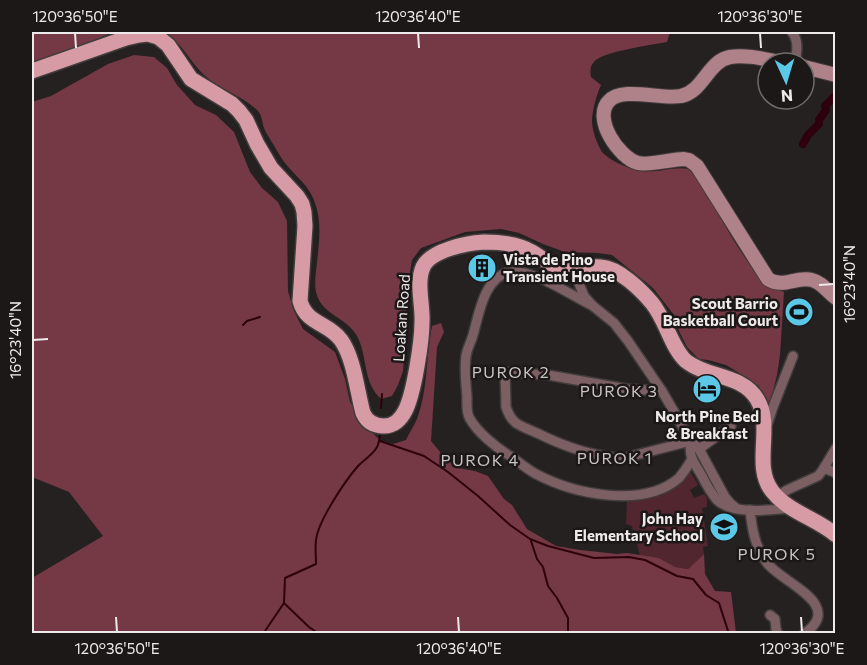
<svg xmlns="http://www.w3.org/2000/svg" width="867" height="665" viewBox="0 0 867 665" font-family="Commissioner,sans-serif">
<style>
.green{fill:#51262e}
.forest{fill:#743944}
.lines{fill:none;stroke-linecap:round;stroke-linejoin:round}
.stream{stroke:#2e000b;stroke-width:2}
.canal{stroke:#2e000b;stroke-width:8}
.street-casing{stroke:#423d3d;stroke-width:12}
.secondary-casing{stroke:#423d3d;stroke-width:16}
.primary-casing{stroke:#423d3d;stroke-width:18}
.street{stroke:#7c5f63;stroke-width:9}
.secondary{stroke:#af8188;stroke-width:14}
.primary{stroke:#d69ba4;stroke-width:15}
.ticks{fill:none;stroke:#eeeaea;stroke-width:2}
.labels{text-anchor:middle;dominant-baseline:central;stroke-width:5;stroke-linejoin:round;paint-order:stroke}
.poi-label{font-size:15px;font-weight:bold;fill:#eeeaea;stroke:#1d1818;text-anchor:end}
.street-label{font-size:15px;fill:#eeeaea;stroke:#1d1818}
.neighbourhood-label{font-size:16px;letter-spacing:1.5px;fill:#cac3c4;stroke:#1d1818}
.neatline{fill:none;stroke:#eeeaea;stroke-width:2}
.ticks-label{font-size:15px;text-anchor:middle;fill:#eeeaea}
</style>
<rect width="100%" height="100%" fill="#262121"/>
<!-- green -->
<g class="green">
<polygon points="799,296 811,302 799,327 787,322"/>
<polygon points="690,471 698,485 690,490 694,498 704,494 707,498 707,507 702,508 708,546 703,547 704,554 688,569 675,567 659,558 640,556 632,526 626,524 627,500 682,481"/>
</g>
<!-- forest -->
<g class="forest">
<polygon points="32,32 113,32 78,47 32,62"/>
<path d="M165,32H670L667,42C653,45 601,51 593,63C590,67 590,72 591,77L601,85C597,93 592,112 592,121C592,130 597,144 602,152C610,161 631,170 643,171C660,173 672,166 689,169C703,183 711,200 720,217C732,238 746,262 763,280C769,285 776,288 784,292L780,355L777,375L768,411L759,386L749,379L726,365L708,360L699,359L687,347L679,331L674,315L653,288L612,255L598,253L565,252L543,244L519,233L501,229L465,232L421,248L412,260L407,290L406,333L403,371L398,385L392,396L381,399C362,381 368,356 357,336C348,319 325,315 318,298C313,287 316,274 317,262C319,243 322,222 315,203C310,186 295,176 285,163C280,157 277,150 273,144C270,139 266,133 264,128C262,122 262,115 258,111C243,96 219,89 204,75C190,62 182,43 165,32Z"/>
<path d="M134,55L154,57L167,68L177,85L195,105L216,115L234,132L250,172L262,188L278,202L287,221L288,291L293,309L303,329L335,352L345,379L350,402L366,427L381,441L393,444L406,440C409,433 414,426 417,419C428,390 426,357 432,326L441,323L444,332L437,347L431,441L445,458L458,468L475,471L488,476L504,499L512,505L527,529L556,546L580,550L617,554L627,553L659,558L675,567L688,569L704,554L705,574L715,591L731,592L736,633H32V578L103,536L69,492L32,477V102L51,96L108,64Z"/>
</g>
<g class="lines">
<!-- stream -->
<g class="stream">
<polyline points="243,325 247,321 260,317"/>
<polyline points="381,408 382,394"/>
<polyline points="380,441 424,456 448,472 478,496 510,525 530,539 548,546 594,558 629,557 645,560 677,576 693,579 706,595 719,603 729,634"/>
<polyline points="531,541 537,559 543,567 548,586 557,598 568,618 568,634"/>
<polyline points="285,604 309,627 319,634"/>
<path d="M263,634L284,603L285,578L316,564C316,556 315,548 316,540C318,521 345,481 358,466C370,454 380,452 380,432"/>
</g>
<!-- canal -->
<polyline class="canal" points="803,144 808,135 819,124 819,120 826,110 825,106 836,95"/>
<!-- street casing -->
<g class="street-casing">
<g id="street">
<path d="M792,32C799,41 797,51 795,63"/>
<polyline points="571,270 578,281 584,296 593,306 614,323 628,341 662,391 691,441 699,449 725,497 730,503 736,508"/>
<path d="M593,306C572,296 532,268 510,272C484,277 479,314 473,335C471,342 467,349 466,356C464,369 466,384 467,397C467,404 466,413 470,419C478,433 497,448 510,456C519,462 527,469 536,474C574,494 643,509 679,478C684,472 688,466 692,459"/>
<path d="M662,391L627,389L548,375L505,372L506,407C508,413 511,419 516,423C522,427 530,430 537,433C565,447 593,457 624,458L691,441"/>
<polyline points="767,425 773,407 793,356"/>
<path d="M691,441C688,457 694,462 702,476C706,484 711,493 717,500C732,515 771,510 791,508"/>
<polyline points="699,449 731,426"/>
<polyline points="824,468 836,473"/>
<polyline points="777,497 787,490 818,476 822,471 836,448"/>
<path d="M750,510C752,529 755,547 767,563C782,583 846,604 804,634"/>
<polyline points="770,615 775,619 776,629 778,634"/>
</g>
</g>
<!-- secondary casing -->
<g class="secondary-casing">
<g id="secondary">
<path d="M785,63C768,60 747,54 730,57C708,61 703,92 681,96C662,100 622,86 609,101C592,118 619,158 638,163C649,166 672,159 684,159L689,160L697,166L768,279C784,289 795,276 812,280C821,282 828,292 836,298"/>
<polyline points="804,67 836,75"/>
</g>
</g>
<!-- primary casing -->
<g class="primary-casing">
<path id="primary" d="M32,71L126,38L139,35L148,34L158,37L168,45L191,79L232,104L239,111L246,120L257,144L271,168L297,196L302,204L304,212L305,226L300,301C306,324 329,323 341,340C354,358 357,391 363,413C367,422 374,426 384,426C394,426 401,419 405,411C414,394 422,341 422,322C423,305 416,283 423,267C431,250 467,243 484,242C501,242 518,244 532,252C539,256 545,261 552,264C573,273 581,265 601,267C619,268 641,290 652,303C666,320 672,349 686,361C707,378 742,374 757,399C774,427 752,465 772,491C788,512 816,518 836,535"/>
</g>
<!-- street -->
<use href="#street" class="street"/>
<!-- secondary -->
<use href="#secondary" class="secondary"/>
<!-- primary -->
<use href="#primary" class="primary"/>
</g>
<!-- ticks -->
<path class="ticks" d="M75,33L76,48M418,33L419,48M760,33L761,48M819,285L834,284M33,340L48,339M116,617L117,632M458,617L459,632M801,617L802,632"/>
<!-- icons -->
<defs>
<g id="building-disc" transform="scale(1.5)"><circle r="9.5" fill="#5ac8e6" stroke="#1d1818"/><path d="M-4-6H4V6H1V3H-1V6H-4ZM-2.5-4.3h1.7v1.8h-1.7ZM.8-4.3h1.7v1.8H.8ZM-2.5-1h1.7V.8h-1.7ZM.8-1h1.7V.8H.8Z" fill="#111"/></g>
<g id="stadium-disc" transform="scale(1.5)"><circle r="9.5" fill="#5ac8e6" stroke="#1d1818"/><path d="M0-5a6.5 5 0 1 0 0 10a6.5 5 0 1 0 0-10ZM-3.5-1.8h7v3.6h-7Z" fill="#111"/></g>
<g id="hotel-disc" transform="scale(1.5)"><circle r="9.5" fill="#5ac8e6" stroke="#1d1818"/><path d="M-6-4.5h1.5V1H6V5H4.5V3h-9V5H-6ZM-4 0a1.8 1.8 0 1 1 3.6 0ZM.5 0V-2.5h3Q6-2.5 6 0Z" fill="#111"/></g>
<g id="school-disc" transform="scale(1.5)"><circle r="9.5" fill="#5ac8e6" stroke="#1d1818"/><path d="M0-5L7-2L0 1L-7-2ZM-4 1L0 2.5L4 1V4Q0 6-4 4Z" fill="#111"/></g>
</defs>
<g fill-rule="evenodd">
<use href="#building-disc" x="482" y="268"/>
<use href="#stadium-disc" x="799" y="312"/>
<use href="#hotel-disc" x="707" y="389"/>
<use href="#school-disc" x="724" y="527"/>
</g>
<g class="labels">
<!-- poi labels -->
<g class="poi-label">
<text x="503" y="259" text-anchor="start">Vista de Pino<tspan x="503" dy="17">Transient House</tspan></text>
<text x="778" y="303">Scout Barrio<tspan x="778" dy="17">Basketball Court</tspan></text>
<text x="707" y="416" text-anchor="middle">North Pine Bed<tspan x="707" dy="17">&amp; Breakfast</tspan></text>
<text x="703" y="518">John Hay<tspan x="703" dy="17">Elementary School</tspan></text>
</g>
<!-- street labels -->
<g class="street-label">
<text transform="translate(401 318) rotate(-86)">Loakan Road</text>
</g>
<!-- neighbourhood labels -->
<g class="neighbourhood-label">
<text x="511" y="371">PUROK 2</text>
<text x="619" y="390">PUROK 3</text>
<text x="615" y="457">PUROK 1</text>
<text x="480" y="459">PUROK 4</text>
<text x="777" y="553">PUROK 5</text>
</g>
</g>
<!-- border -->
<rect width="867" height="665" fill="none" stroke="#1d1818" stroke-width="66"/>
<!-- north arrow -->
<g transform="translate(786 81) rotate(176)"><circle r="28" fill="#1d1818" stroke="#716c6c" stroke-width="1.5"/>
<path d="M0-4.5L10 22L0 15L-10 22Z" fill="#5ac8e6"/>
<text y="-9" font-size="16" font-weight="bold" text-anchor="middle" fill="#eeeaea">N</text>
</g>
<rect x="33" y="33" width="801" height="599" class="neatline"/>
<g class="ticks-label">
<text x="75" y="22">120°36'50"E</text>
<text x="418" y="22">120°36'40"E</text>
<text x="760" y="22">120°36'30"E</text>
<text transform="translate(850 284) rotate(-90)" y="5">16°23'40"N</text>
<text transform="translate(16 340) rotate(-90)" y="5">16°23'40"N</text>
<text x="117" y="654">120°36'50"E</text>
<text x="459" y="654">120°36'40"E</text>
<text x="802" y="654">120°36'30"E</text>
</g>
</svg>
